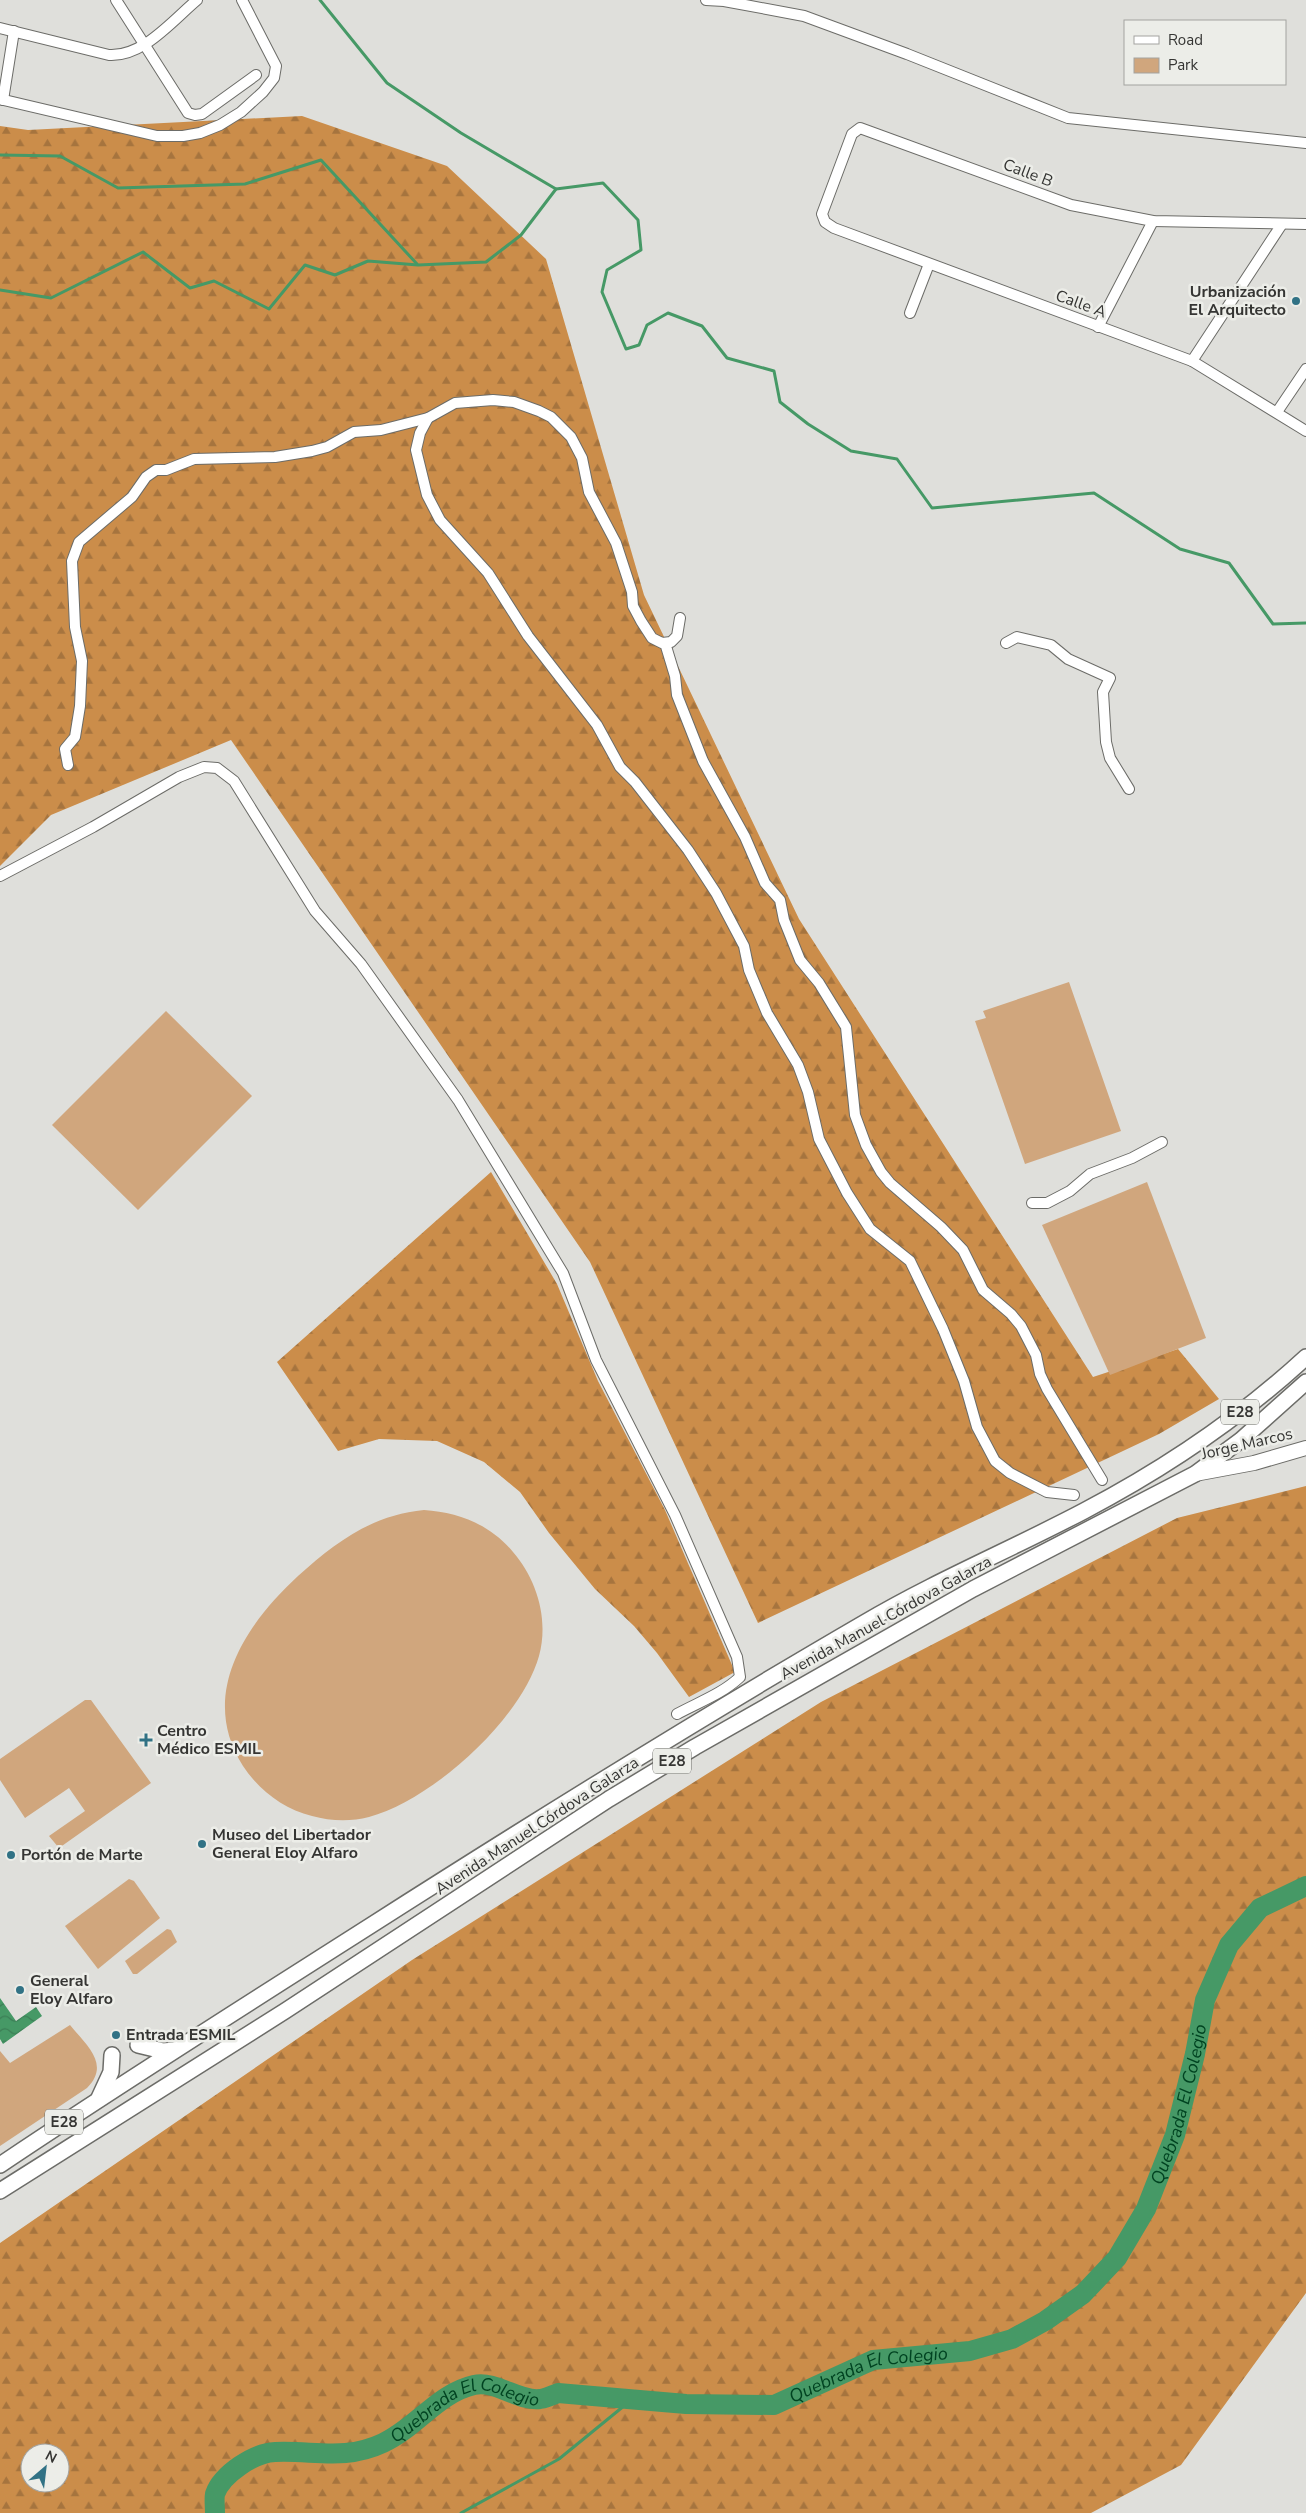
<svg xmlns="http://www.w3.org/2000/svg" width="1306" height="2513" viewBox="0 0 1306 2513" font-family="'Nunito Sans',sans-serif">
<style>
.forest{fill:url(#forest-firs);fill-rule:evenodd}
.green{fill:#d0a67d}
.water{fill:url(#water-waves)}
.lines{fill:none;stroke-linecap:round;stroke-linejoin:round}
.stream{stroke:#469966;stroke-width:3}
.river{stroke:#469966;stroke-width:20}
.street-casing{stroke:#6c6c68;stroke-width:12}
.secondary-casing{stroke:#6c6c68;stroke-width:16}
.primary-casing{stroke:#6c6c68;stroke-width:18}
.street{stroke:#fff;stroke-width:10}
.secondary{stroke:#fff;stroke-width:14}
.primary{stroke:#fff;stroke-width:15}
.poi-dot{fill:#317285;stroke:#ecede8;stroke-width:2}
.labels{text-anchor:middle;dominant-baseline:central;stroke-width:5;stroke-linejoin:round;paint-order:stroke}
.shield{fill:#ecede8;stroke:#6c6c69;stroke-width:1}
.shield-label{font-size:15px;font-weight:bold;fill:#353533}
.street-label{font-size:16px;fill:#353533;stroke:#ecede8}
.poi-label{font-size:16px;font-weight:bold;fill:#353533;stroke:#ecede8;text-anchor:start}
.water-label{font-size:18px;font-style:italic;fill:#004321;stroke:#ecede8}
</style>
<defs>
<pattern id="forest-firs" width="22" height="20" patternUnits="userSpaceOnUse" patternTransform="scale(1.25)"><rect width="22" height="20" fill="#cb8d4a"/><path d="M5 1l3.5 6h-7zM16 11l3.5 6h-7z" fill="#a6743e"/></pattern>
<pattern id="water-waves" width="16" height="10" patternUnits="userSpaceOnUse" patternTransform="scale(1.25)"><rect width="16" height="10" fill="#469966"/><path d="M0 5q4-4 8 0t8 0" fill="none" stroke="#3b7e55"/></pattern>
</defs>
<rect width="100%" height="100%" fill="#dfdfdb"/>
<!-- forest -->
<g class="forest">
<polygon points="302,116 447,166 546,259 644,595 799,919 1093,1377 1178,1349 1219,1399 1159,1434 758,1623 590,1262 231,740 51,815 0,866 0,126 28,130"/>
<polygon points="491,1172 557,1284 598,1381 665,1510 735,1672 689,1697 657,1653 634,1626 595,1589 549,1533 520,1492 484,1462 437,1441 379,1439 338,1451 277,1362"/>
<path d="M1306,1486V2293L1181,2465L1091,2513H0V2243L412,1960L821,1702L1177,1518ZM30,2453H60V2483H30Z"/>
</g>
<!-- green -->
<g class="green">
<polygon points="1069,982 1121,1131 1025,1164 975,1021 986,1018 983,1011"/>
<polygon points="166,1011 252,1096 138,1210 52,1125"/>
<polygon points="1147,1182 1206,1338 1110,1375 1042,1225"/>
<path d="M424,1510C458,1512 491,1525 513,1552C537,1580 549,1619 539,1656C521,1720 432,1800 369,1817C350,1822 330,1821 312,1816C283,1809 259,1790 243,1766C198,1695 245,1625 298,1576C336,1542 372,1515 424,1510Z"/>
<polygon points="85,1700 91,1700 151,1783 59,1848 49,1836 85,1811 69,1788 25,1818 0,1780 0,1759"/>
<polygon points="129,1879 134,1881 160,1918 98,1969 65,1926"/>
<polygon points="167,1929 171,1930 177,1942 137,1974 133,1974 125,1961"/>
<path d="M70,2025C86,2045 111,2064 87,2088L0,2146V2051L10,2063Z"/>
</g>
<!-- water -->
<polygon class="water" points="0,1998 16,2021 36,2007 42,2016 3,2044 0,2039"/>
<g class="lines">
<!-- stream -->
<g class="stream">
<polyline points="320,0 387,83 461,133 556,189 603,183 638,220 641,250 607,270 602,292 626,349 639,345 647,325 668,313 702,326 727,358 774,371 780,402 808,424 851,451 897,459 932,508 1094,493 1180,549 1229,563 1273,624 1306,623"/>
<polyline points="0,155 60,156 118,188 245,184 321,160 417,264"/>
<polyline points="0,290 51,298 143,252 190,288 214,281 269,309 305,265 335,275 368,261 418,265 486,262 521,235 556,189"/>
<polyline points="461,2513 559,2459 630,2401"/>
</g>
<!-- river -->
<path class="river" id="s1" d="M215,2513C215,2507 214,2499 215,2494C222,2474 254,2453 275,2452C313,2450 345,2461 383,2443C416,2428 438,2393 474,2385C496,2380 519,2402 540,2399C546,2398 553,2395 558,2393L686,2404L774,2405L873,2360L970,2351L1012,2339L1045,2321L1083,2294L1117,2258L1146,2209L1175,2135L1195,2054L1205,2000L1229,1945L1260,1908L1306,1886"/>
<!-- street casing -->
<g class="street-casing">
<g id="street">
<polyline points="116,0 188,113 195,115 202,114 256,75"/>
<polyline points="706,0 724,1 804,16 907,54 1068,118 1306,143"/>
<path d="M0,28L109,55C143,57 172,21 197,0"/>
<polyline points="0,99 157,136 183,136 200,133 220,125 241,112 263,92 274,78 276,66 242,0"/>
<polyline points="3,100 14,31"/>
<polyline points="1306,224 1153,221 1071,205 860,128 852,134 822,214 825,222 834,228 1192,361 1306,431"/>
<polyline points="910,313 929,264"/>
<polyline points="1098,327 1153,221"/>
<polyline points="1192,361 1282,224"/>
<polyline points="1277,412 1306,369"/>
<polyline points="428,418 420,433 416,450 427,495 440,520 488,573 528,636 597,725 620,767 635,782 688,850 716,893 744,946 749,970 767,1013 798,1065 808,1092 819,1139 847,1193 870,1229 910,1261 943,1329 964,1381 977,1427 995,1461 1010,1473 1047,1492 1074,1495"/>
<polyline points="665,643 675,676 677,695 703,761 745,837 765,883 780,900 784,920 800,960 819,983 846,1027 855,1115 866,1145 881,1172 890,1183 941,1227 963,1250 983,1290 1011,1314 1021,1326 1036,1355 1040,1374 1047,1389 1102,1480"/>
<polyline points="1006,643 1017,637 1051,645 1068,659 1110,678 1103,692 1106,742 1110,758 1129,789"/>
<polyline points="68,765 65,749 75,737 80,706 82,661 75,627 72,561 79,542 132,497 146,477 156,470 166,470 194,459 275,457 312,451 327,447 354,432 381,430 428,418 455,403 493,400 514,402 539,411 551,417 571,437 582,458 589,492 616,543 632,592 633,606 641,621 652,638 662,643 671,642 677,636 680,618"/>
<path d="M0,876L93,827L179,777L204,767L217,768L234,781L315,911L361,964L458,1100L563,1273L596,1360L675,1515L737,1657L740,1677C722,1694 699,1702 677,1714"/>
<polyline points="1032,1203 1047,1203 1070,1191 1090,1174 1132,1158 1162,1142"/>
</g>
</g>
<!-- secondary casing -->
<g class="secondary-casing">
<polyline id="secondary" points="1195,1474 1254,1463 1306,1448"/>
</g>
<!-- primary casing -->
<g class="primary-casing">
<g id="primary">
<polyline points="138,2045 163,2051 175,2050"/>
<polyline points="99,2098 111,2072 112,2055"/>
<path d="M0,2165C122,2083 246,2005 370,1926C533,1822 697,1720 864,1623C935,1581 1012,1549 1084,1511C1164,1469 1240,1418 1306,1357"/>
<polyline points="0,2191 285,2011 609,1799 695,1747 973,1589 1195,1474 1241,1440 1306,1382"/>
</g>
</g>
<!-- street -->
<use href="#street" class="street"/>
<!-- secondary -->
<use href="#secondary" class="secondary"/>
<!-- primary -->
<use href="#primary" class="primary"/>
</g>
<!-- markers -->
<g class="poi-dot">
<circle cx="1296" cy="301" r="5"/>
<path d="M143.5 1732.5h5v5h5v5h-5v5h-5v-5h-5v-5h5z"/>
<circle cx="202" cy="1844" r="5"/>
<circle cx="11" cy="1855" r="5"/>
<circle cx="20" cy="1990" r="5"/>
<circle cx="116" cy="2035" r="5"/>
</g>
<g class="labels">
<!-- shield labels -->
<g class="shield">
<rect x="1221" y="1399.5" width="38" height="25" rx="4"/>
<rect x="653" y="1748.5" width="38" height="25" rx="4"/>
<rect x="45" y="2109.5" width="38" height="25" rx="4"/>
</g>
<g class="shield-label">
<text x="1240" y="1412">E28</text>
<text x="672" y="1761">E28</text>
<text x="64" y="2122">E28</text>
</g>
<!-- street labels -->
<g class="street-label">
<text transform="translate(1028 173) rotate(21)">Calle B</text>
<text transform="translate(1081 304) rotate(20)">Calle A</text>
<text transform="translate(1247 1444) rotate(-13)">Jorge Marcos</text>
<text transform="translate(886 1618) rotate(-29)">Avenida Manuel Córdova Galarza</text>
<text transform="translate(537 1826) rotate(-33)">Avenida Manuel Córdova Galarza</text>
</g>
<!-- poi labels -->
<g class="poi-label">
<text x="1286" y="292" text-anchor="end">Urbanización<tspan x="1286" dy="18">El Arquitecto</tspan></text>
<text x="157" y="1731">Centro<tspan x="157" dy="18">Médico ESMIL</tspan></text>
<text x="212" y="1835">Museo del Libertador<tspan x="212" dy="18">General Eloy Alfaro</tspan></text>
<text x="21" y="1855">Portón de Marte</text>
<text x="30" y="1981">General<tspan x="30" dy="18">Eloy Alfaro</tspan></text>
<text x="126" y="2035">Entrada ESMIL</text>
</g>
<!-- water labels -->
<g class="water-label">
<text stroke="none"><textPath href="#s1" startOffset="1168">Quebrada El Colegio</textPath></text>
<text stroke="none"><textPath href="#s1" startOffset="718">Quebrada El Colegio</textPath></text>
<text stroke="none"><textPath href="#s1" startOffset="298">Quebrada El Colegio</textPath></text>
</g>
</g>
<!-- legend -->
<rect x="1124" y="20" width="162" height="65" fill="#ecede8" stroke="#a3a3a0"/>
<rect x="1134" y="36" width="25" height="8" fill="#ffffff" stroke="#a3a3a0"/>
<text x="1168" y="45" font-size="15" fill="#353533">Road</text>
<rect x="1134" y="58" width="25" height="15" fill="#d0a67d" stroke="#a3a3a0"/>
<text x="1168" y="70" font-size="15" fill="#353533">Park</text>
<!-- north arrow -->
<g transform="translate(45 2468) rotate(28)"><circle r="24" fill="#ecede8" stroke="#a3a3a0"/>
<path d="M0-4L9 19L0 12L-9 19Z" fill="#317285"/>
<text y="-8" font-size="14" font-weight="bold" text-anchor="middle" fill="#353533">N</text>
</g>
</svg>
